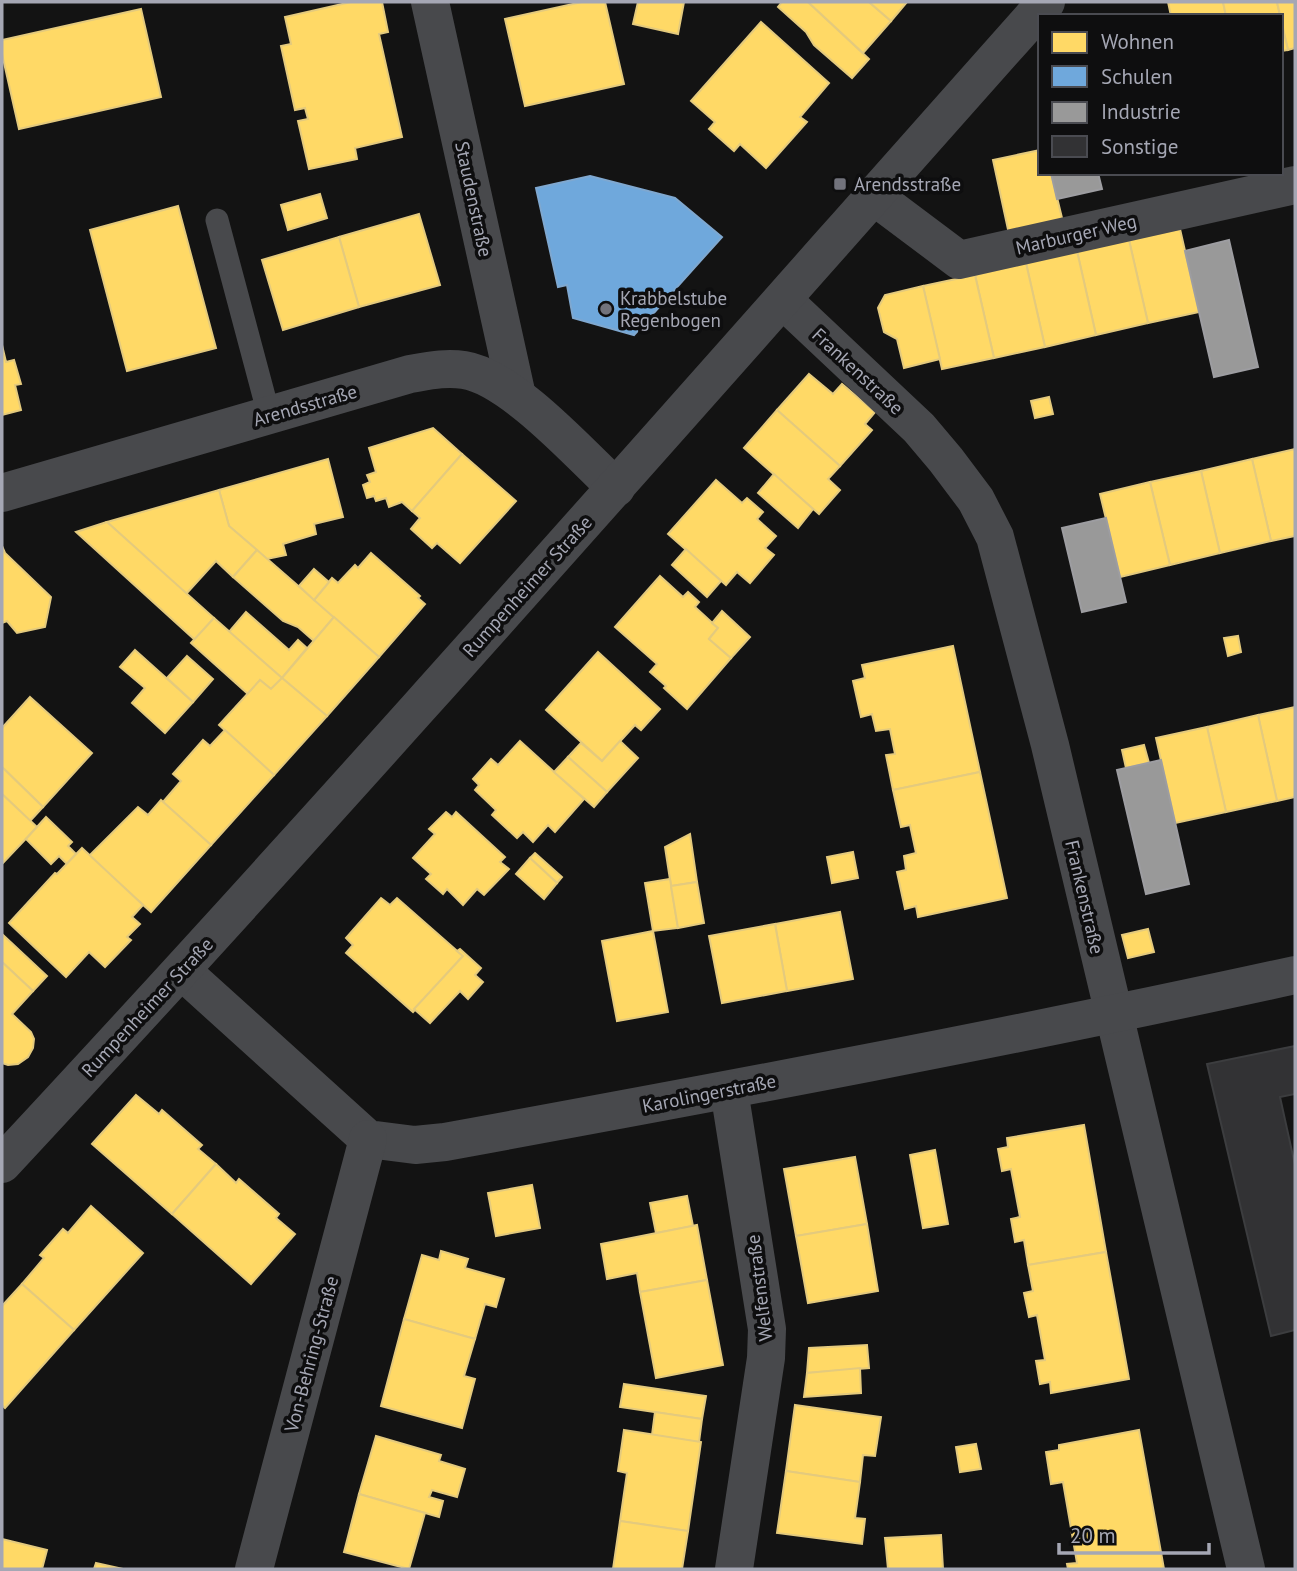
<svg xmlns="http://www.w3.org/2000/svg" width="1297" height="1571" viewBox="0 0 1297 1571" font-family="'PT Sans',sans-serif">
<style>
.homes{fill:#ffd966;stroke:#e4ca7d;stroke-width:2}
.schools{fill:#6fa8dc;stroke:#7fa8d0;stroke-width:2}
.industry{fill:#999;stroke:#9d9da1;stroke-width:2}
.building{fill:#323234;stroke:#3c3d3f;stroke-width:2}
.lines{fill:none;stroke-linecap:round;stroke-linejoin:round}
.lane{stroke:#48494c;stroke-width:23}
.street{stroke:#48494c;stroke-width:38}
.poi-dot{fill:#72737c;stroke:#0e0e0f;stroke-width:2.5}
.labels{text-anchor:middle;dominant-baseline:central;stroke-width:7;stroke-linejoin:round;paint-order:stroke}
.poi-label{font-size:19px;fill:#a5a7b4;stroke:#0e0e0f;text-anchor:start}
.street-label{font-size:19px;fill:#a5a7b4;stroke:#0e0e0f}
</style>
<rect width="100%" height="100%" fill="#131313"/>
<!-- homes -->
<g class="homes">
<polygon points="351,2 382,2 388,32 379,34 402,137 355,148 357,159 309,169 298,121 308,119 305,108 295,110 281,46 291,44 285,17"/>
<polygon points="582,2 605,2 624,84 525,106 505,19"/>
<polygon points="638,2 684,2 678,34 633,24"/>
<polygon points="782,2 808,2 869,59 852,78 814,45 806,32 778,7"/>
<polygon points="808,2 869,2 891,21 863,53"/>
<polygon points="869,2 907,2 891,21"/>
<polygon points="1168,2 1223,2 1226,16 1171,16"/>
<polygon points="1223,2 1277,2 1280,16 1226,16"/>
<polygon points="1277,2 1295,2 1295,48 1288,50"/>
<polygon points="141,9 161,97 19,129 2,54 2,40"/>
<polygon points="1281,21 1288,50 1281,51"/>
<polygon points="761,22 829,83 800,117 807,122 766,168 740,144 734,151 709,129 715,122 691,101"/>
<polygon points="1040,150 1040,173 1051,173 1063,222 1009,234 993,160"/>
<polygon points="320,194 327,218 288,230 281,205"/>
<polygon points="178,206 216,348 127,371 90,230"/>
<polygon points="419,214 440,285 359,307 339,237"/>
<polygon points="1180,229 1199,312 1148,323 1129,240"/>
<polygon points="339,237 359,307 283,330 262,260"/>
<polygon points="1129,240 1148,323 1096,335 1077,251"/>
<polygon points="1077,251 1096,335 1045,347 1026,263"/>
<polygon points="1026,263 1045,347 994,358 975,275"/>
<polygon points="975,275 994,358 942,369 923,286"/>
<polygon points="923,286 940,359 904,368 897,339 884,332 878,308 885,295"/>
<polygon points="2,345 6,362 14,360 21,384 15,385 21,410 2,415"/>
<polygon points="809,374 833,394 842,384 875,412 865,424 872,430 840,466 777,410"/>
<polygon points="1049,397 1053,414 1035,418 1031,401"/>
<polygon points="777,410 840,466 828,479 840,490 819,514 744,448"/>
<polygon points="433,428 462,454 412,511 402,502 389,507 386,498 376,501 374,496 367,498 363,485 370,482 367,475 376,472 369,448"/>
<polygon points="1295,449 1295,536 1271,541 1252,459"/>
<polygon points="462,454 516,501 460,563 437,543 432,548 411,529 420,518 412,511"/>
<polygon points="328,459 343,517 314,524 316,534 283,544 286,555 267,559 229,526 219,490"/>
<polygon points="1252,459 1271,541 1220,553 1201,471"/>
<polygon points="1201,471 1220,553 1170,565 1150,482"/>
<polygon points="774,474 813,509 798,528 758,493"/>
<polygon points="716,480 742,503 747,498 763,512 757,519 776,536 765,548 774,555 750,583 737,572 726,585 668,534"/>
<polygon points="1150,482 1170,565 1120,577 1100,494"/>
<polygon points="219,490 229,526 257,550 233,577 216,561 186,594 107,522"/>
<polygon points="107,522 214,618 195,640 76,532"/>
<polygon points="2,546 5,553 51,597 45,627 17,633 7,621 2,623"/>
<polygon points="686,549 721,581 707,597 672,565"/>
<polygon points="257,550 334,617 314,641 298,627 283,621 233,577"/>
<polygon points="371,553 420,596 418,598 425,604 379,657 314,600 332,578 338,583 355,565 358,568"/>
<polygon points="314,569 329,582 314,600 299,586"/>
<polygon points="660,576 683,597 688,592 699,602 695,607 718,628 709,639 731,658 687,709 664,688 666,686 650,672 657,664 615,627"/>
<polygon points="722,611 750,637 731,658 709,639 718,628 712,623"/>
<polygon points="246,612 289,650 298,640 307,648 282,678 229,632"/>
<polygon points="334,617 379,657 327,716 282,678"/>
<polygon points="214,618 282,678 271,689 260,680 248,694 191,643"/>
<polygon points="1238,636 1241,652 1228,656 1224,638"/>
<polygon points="953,646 980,772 893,790 886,755 895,754 890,729 876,731 872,714 861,717 853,681 865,678 862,665"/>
<polygon points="135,650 193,702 165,733 132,703 145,688 120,667"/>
<polygon points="598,652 660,709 641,730 635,725 602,761 546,710"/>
<polygon points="187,656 213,679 193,702 167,678"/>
<polygon points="282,678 327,716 274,775 219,725 260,680 271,689"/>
<polygon points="30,697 92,753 43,807 2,767 2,728"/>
<polygon points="1295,707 1295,797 1277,801 1258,715"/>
<polygon points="1258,715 1277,801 1226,812 1207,727"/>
<polygon points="1207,727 1226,812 1175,823 1156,738"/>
<polygon points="225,730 274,775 211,845 163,802 181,781 173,774 203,740 210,746"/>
<polygon points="520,741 584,799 555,832 548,825 533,842 523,832 517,838 492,815 496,810 475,790 479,785 473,779 491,759 498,765"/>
<polygon points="620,741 638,758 607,792 568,757 581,743 602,761"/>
<polygon points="1144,745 1149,763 1126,768 1122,750"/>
<polygon points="568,757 607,792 594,807 554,772"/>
<polygon points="2,767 43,807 30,821 2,794"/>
<polygon points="980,772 1007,898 918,917 916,906 905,909 897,872 906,870 904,856 916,853 910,825 901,827 893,790"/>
<polygon points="2,794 37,827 2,864"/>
<polygon points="161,800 211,845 151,912 89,856 138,807 148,815"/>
<polygon points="446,812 452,817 456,812 505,857 500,862 509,869 484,895 477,889 463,905 447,889 443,894 426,879 431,874 413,858 435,834 429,829"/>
<polygon points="46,817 72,842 68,846 76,854 67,864 59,856 51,864 26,839"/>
<polygon points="690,834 697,882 671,886 665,847"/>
<polygon points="82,848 143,905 132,917 140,924 127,937 131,940 105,967 89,952 66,977 9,923 55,873 57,874"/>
<polygon points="853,852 858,878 832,883 827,857"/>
<polygon points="535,853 562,877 557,883 530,858"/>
<polygon points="530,858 557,883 544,899 516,874"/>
<polygon points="670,879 678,928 653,931 645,883"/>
<polygon points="697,882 704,923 678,928 671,886"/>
<polygon points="381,898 390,905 397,898 463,956 413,1012 346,953 353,945 346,938"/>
<polygon points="840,912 853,979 787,991 775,924"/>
<polygon points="775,924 787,991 722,1003 709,936"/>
<polygon points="1148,929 1154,952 1128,958 1122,935"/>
<polygon points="653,931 668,1012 617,1021 602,941"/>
<polygon points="2,934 47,976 33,991 2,962"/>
<polygon points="460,949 481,968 475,975 483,982 468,999 460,991 430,1023 414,1009 463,956 457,951"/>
<polygon points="2,962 33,991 12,1014 31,1032 34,1039 33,1048 28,1057 18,1064 8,1065 2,1063"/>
<polygon points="136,1095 159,1114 162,1110 202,1145 198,1149 216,1164 172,1214 92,1144"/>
<polygon points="1084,1125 1106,1252 1028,1265 1024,1240 1015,1242 1011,1219 1020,1217 1011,1169 1002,1171 998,1149 1008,1147 1007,1138"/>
<polygon points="935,1150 948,1224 923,1228 910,1155"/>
<polygon points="855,1157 867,1224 796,1236 784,1169"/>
<polygon points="216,1164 236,1183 239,1179 279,1214 276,1218 295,1234 251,1284 172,1214"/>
<polygon points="532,1185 540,1228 496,1236 488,1193"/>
<polygon points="687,1196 693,1226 656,1233 650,1203"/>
<polygon points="91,1206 143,1253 74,1330 22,1284 44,1258 40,1255 63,1229 68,1233"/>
<polygon points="867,1224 878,1291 808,1303 796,1236"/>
<polygon points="697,1225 707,1280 640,1292 637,1273 607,1279 601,1244"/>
<polygon points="441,1251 468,1259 465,1268 504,1279 496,1307 485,1304 475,1339 404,1319 422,1255 439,1260"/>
<polygon points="1106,1252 1129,1379 1051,1393 1050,1382 1040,1384 1036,1361 1045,1360 1037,1315 1029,1317 1024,1293 1033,1291 1028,1265"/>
<polygon points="707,1280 723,1365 656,1378 640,1292"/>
<polygon points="22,1284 74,1330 5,1408 2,1405 2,1306"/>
<polygon points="404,1319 475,1339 464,1376 475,1379 462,1428 381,1406"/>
<polygon points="867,1345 869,1368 807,1373 809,1348"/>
<polygon points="860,1368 861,1393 804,1397 807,1373"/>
<polygon points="624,1384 706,1396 702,1419 620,1407"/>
<polygon points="795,1405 881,1417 875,1456 863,1455 860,1482 786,1471"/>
<polygon points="655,1412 702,1419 699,1442 652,1435"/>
<polygon points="624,1430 701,1442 688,1531 620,1521 627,1473 618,1471"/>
<polygon points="1139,1430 1164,1569 1068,1569 1067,1564 1077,1563 1063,1482 1051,1484 1046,1452 1059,1450 1059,1445"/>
<polygon points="376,1436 441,1455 439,1461 465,1469 457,1497 432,1490 429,1497 443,1501 439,1517 359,1494"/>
<polygon points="976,1444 981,1469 960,1472 956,1447"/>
<polygon points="786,1471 860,1482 855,1518 865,1519 862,1544 777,1533"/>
<polygon points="359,1494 425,1513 409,1569 344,1552"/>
<polygon points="620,1521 688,1531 682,1569 613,1569"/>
<polygon points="941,1535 943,1569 888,1569 885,1538"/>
<polygon points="2,1539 47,1550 42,1569 2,1569"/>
<polygon points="96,1563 123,1569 94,1569"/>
</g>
<!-- schools -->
<polygon class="schools" points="590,176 675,198 722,237 634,335 573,318 567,285 558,287 536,188"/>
<!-- industry -->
<g class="industry">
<polygon points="1051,173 1098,173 1102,189 1057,199"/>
<polygon points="1229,240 1258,367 1214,377 1185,251"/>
<polygon points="1106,518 1126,602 1082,612 1062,528"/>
<polygon points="1161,760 1189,884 1146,894 1117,770"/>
</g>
<!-- building -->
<polygon class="building" points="1295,1046 1295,1094 1280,1097 1295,1165 1295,1330 1271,1336 1207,1064"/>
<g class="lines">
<!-- lane -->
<polyline class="lane" points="217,220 269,415"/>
<!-- street -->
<g class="street">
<polyline points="430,2 517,396"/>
<polyline points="875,197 959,260 1295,185"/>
<polyline points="783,300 919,428 946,460 976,500 995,537 1050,745 1246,1569"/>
<path d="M2,493L410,374C428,371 445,367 464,370C511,377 580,454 616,488"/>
<path d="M182,971L368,1139L415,1145L445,1142C729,1090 1013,1037 1295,975"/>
<polyline points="729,1090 767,1329 766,1358 734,1569"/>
<path d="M2,1164C357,783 700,391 1046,2"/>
<polyline points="254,1569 368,1139"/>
</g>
</g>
<!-- markers -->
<g class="poi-dot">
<rect x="833" y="177" width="14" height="14" rx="3.5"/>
<circle cx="606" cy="309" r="7"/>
</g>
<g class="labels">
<!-- poi labels -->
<g class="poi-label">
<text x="854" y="184">Arendsstraße</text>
<text x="620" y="298">Krabbelstube<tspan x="620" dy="22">Regenbogen</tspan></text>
</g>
<!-- street labels -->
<g class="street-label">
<text transform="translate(474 199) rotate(78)">Staudenstraße</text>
<text transform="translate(1076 234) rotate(-13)">Marburger Weg</text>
<text transform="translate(858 371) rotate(43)">Frankenstraße</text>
<text transform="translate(305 405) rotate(-16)">Arendsstraße</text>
<text transform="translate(527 586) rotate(-48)">Rumpenheimer Straße</text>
<text transform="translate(1085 897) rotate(77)">Frankenstraße</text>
<text transform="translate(147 1007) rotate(-47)">Rumpenheimer Straße</text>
<text transform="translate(709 1093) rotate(-11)">Karolingerstraße</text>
<text transform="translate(759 1288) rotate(-97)">Welfenstraße</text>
<text transform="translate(311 1354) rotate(-75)">Von-Behring-Straße</text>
</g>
</g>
<!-- border -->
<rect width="1297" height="1571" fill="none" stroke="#a5a7b4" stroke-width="7"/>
<!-- legend -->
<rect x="1038" y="14" width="245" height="161" fill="#0e0e0f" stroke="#4a4b51" stroke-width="2"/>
<rect x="1052" y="32" width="35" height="21" fill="#ffd966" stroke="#4a4b51" stroke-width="2"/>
<text x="1101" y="49" font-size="21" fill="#a5a7b4">Wohnen</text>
<rect x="1052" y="66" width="35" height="21" fill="#6fa8dc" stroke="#4a4b51" stroke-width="2"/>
<text x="1101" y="84" font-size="21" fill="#a5a7b4">Schulen</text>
<rect x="1052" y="102" width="35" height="21" fill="#999999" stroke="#4a4b51" stroke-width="2"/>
<text x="1101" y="119" font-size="21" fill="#a5a7b4">Industrie</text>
<rect x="1052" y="136" width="35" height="21" fill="#323234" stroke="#4a4b51" stroke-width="2"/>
<text x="1101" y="154" font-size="21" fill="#a5a7b4">Sonstige</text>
<!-- scale -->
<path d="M1059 1543v10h150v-10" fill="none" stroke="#a5a7b4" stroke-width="3.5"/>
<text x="1070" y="1543" font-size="21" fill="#a5a7b4" stroke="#0e0e0f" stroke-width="5" paint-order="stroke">20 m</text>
</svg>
